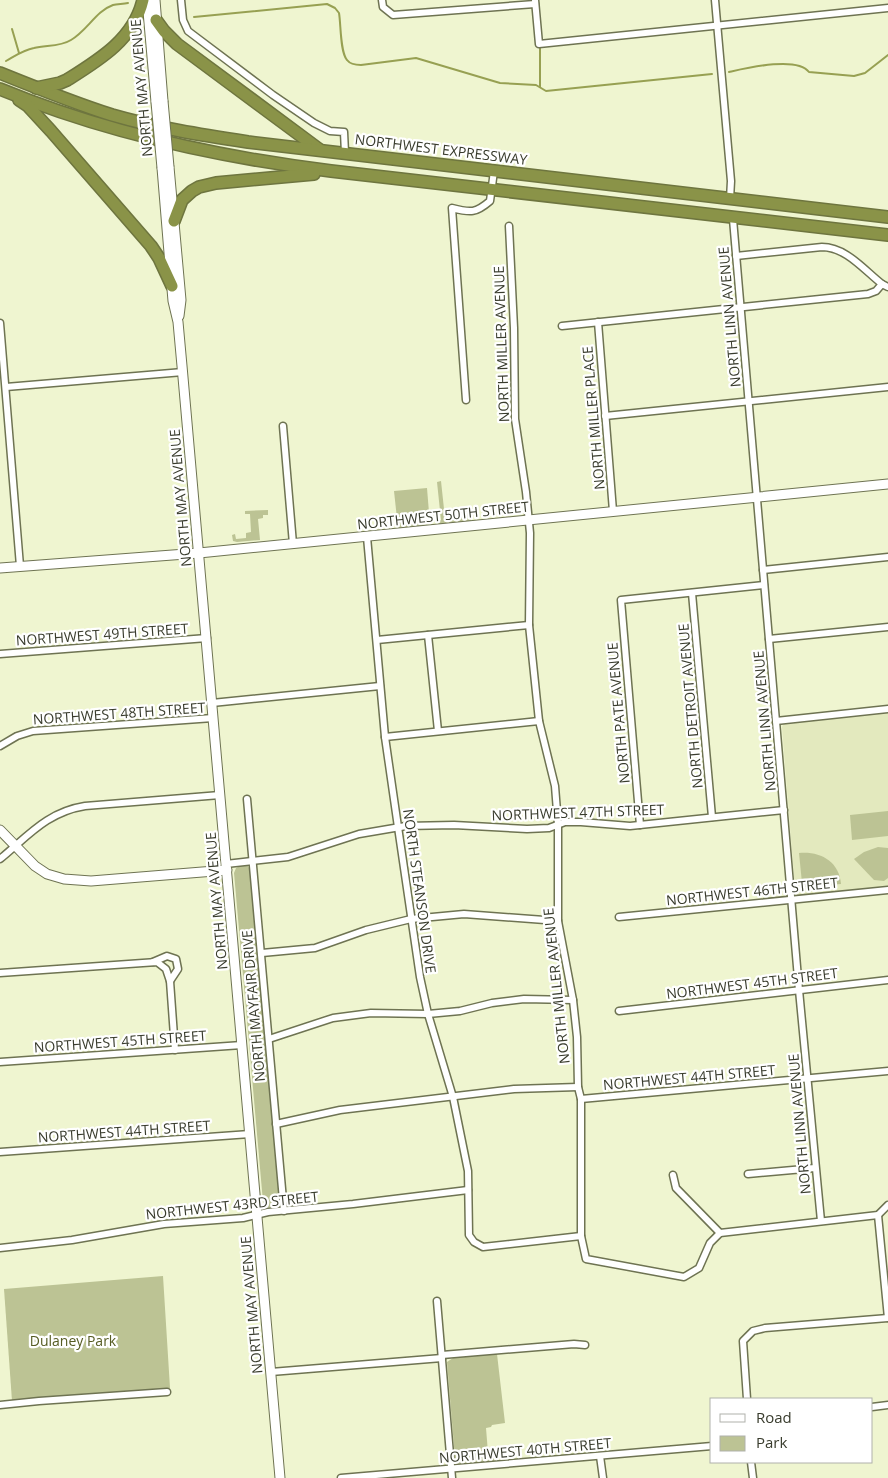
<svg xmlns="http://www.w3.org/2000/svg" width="888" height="1478" viewBox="0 0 888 1478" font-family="'Open Sans',sans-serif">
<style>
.built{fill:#e3e9be}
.green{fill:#bcc394}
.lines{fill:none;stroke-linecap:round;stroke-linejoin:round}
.stream{stroke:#97a052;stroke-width:2}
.street-casing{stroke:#6e7352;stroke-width:9}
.secondary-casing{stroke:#6e7352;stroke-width:11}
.highway-casing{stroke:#6e753f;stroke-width:14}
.street{stroke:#fff;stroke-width:6}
.secondary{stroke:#fff;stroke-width:9}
.highway{stroke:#8a9348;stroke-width:11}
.secondary-bridge-casing{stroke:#6e7352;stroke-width:11;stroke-linecap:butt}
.secondary-bridge{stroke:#fff;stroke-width:9}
.labels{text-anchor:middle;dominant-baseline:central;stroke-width:4.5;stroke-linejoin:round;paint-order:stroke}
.street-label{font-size:14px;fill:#393c2d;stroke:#fff}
.park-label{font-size:14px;fill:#565c23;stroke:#fff}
</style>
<rect width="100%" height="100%" fill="#eff5d0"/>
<!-- built -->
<polygon class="built" points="888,713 888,886 800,895 795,889 782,727 784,724 790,723"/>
<!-- green -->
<g class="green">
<polygon points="441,481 444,509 467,508 471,511 471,521 440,525 436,523 436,520 441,520 437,482"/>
<polygon points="427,488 430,525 398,528 394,491"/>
<polygon points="268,510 268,515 263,515 263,518 258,519 260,540 237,542 233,541 232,535 235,534 236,539 246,538 246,533 251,532 250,514 245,514 245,511"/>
<polygon points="888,811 888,836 852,840 850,815"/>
<polygon points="878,847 888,848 888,878 884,881 874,880 854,859 864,852"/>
<path d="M799,853C820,851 839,861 841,884L805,887L802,883Z"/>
<polygon points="242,865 248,866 252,874 280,1200 278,1205 274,1207 268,1207 263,1202 234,873 236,868"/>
<polygon points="163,1276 170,1388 12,1401 4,1289"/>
<polygon points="497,1354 505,1423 492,1425 491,1427 486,1428 488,1453 494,1454 494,1461 459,1463 456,1461 455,1458 447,1362 453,1358"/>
</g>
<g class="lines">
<!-- stream -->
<g class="stream">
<path d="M194,17L327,4L335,8L339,13C341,24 340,52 347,60C350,64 356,65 361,65L416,58L500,83L536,85L546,91L712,74"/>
<polyline points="12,29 19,53"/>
<polyline points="540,48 540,87"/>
<path d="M6,61C15,56 23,50 34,48C46,45 60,47 71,40C87,31 96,11 113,5C117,4 123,4 128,3"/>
<path d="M729,72C747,68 797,56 809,72L854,76L865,73L888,55"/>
</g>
<!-- street casing -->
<g class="street-casing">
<g id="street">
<polyline points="181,0 183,20 188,31 273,95 314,123 330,131 344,132 345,153"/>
<polyline points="382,0 383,7 393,15 535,4"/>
<polyline points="535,0 539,44 888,8"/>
<polyline points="715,0 731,181 730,199"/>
<polyline points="733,219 799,990 821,1221"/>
<polyline points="509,226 514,328 515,419 526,492 530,533 529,625 539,721 555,786 558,824 558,921 573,1000 577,1037 578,1087 581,1099 581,1236 586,1259 684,1277 699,1268 710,1243 720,1233 878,1215 888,1205"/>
<path d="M736,256L822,247C846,247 864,270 882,284"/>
<polyline points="598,322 613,511"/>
<polyline points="0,323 20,566"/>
<polyline points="562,326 868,294 876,291 882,284 888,287"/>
<polyline points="6,387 183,372"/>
<path d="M466,400L452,208C471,213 476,213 490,201L494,171"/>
<polyline points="605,416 888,387"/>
<polyline points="283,426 293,544"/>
<polyline points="367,537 385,737 398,827 420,977 428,1014 453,1097 468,1171 469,1235 474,1242 483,1247 581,1236"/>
<polyline points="763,570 888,557"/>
<polyline points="692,593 712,817"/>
<polyline points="428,635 438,731"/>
<polyline points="769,639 888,627"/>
<polyline points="377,640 529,625"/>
<polyline points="0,654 207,638"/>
<polyline points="212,703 380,686"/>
<polyline points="776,721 888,709"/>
<polyline points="385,737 539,721"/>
<polyline points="0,746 17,736 33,731 213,718"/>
<polyline points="247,799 284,1211"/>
<polyline points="640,825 621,600 764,585"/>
<path d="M0,859C28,836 47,812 85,806L220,795"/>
<polyline points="226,864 288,857 359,834 406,826 454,825 527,829 549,828 565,822 581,822 630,826 784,810"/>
<polyline points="619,917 888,890"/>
<polyline points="262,953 315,948 366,930 411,919 464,914 558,921"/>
<polyline points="153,962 167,956 176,959 178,969 170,981"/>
<polyline points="0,973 157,962 166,969 170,981 175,1050"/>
<polyline points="619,1011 888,980"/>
<polyline points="269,1039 333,1018 371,1013 428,1014 460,1011 492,1003 524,999 573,1000"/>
<polyline points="0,1062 242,1045"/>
<polyline points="581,1099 888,1071"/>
<polyline points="276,1124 340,1110 514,1089 578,1087"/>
<polyline points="0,1152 250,1134"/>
<polyline points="748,1174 815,1168"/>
<polyline points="673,1175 676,1188 720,1233"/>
<polyline points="878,1215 888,1318"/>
<polyline points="0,1248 72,1240 164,1224 243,1218 268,1212 353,1204 468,1190"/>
<polyline points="437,1301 452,1478"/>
<polyline points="442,1355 574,1344 585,1345"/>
<polyline points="271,1372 442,1358"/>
<polyline points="747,1399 743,1341 753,1331 765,1328 888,1318"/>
<polyline points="0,1405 39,1401 167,1392"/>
<polyline points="872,1407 888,1405"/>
<polyline points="600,1456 603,1478"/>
<polyline points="751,1462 753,1478"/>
<polyline points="341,1478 712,1446"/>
</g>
</g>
<!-- secondary casing -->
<g class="secondary-casing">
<g id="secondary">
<polyline points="147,0 156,102"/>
<polyline points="155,0 163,101"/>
<polyline points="169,167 181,300 179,316"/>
<polyline points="162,168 173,301 178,322 182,366 280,1478"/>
<polyline points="0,568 199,553 888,484"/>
<polyline points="0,830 35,866 47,874 64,879 91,881 227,870"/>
</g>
</g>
<!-- highway casing -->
<g class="highway-casing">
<g id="highway">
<polyline points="156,20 164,31 177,44 320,150"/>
<path d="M0,73C37,88 74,103 112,115C157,128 202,135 248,142L888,217"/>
<path d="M36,88L60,83L67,80C99,60 134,39 143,0"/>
<path d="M0,89C106,133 218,157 331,171L888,235"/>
<polyline points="19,100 28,106 51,131 151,246 159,258 172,286"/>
<polyline points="174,221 182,200 192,191 199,187 216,183 314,174"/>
</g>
</g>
<!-- street -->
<use href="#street" class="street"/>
<!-- secondary -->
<use href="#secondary" class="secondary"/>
<!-- highway -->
<use href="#highway" class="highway"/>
<!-- secondary-bridge casing -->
<g class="secondary-bridge-casing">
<g id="secondary-bridge">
<polyline points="163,101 169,167"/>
<polyline points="156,102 162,168"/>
</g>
</g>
<!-- secondary-bridge -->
<use href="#secondary-bridge" class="secondary-bridge"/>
</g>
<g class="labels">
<!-- street labels -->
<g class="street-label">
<text transform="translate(141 88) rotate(-95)">NORTH MAY AVENUE</text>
<text transform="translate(441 149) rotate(7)">NORTHWEST EXPRESSWAY</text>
<text transform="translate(729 317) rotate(-95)">NORTH LINN AVENUE</text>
<text transform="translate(501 344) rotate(-92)">NORTH MILLER AVENUE</text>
<text transform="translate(593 418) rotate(-95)">NORTH MILLER PLACE</text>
<text transform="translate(180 498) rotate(-95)">NORTH MAY AVENUE</text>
<text transform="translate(443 515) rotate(-6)">NORTHWEST 50TH STREET</text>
<text transform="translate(102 634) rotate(-4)">NORTHWEST 49TH STREET</text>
<text transform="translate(690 706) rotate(-95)">NORTH DETROIT AVENUE</text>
<text transform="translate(119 713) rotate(-4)">NORTHWEST 48TH STREET</text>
<text transform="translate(618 713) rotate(-95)">NORTH PATE AVENUE</text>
<text transform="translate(764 721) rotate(-95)">NORTH LINN AVENUE</text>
<text transform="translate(578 812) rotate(-2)">NORTHWEST 47TH STREET</text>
<text transform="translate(420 891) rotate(82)">NORTH STEANSON DRIVE</text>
<text transform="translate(752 891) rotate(-6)">NORTHWEST 46TH STREET</text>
<text transform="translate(216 901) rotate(-95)">NORTH MAY AVENUE</text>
<text transform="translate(752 983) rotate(-7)">NORTHWEST 45TH STREET</text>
<text transform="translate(556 986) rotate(-96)">NORTH MILLER AVENUE</text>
<text transform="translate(253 1006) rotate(-95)">NORTH MAYFAIR DRIVE</text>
<text transform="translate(120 1041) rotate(-4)">NORTHWEST 45TH STREET</text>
<text transform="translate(689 1077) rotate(-5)">NORTHWEST 44TH STREET</text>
<text transform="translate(799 1124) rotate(-95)">NORTH LINN AVENUE</text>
<text transform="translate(124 1131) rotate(-4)">NORTHWEST 44TH STREET</text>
<text transform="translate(232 1205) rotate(-6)">NORTHWEST 43RD STREET</text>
<text transform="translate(251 1305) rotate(-95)">NORTH MAY AVENUE</text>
<text transform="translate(525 1450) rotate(-5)">NORTHWEST 40TH STREET</text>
</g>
<!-- park labels -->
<g class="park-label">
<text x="73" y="1340">Dulaney Park</text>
</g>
</g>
<!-- legend -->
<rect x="710" y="1398" width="162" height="65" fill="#ffffff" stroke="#b0b1ab"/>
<rect x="720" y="1414" width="25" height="8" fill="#ffffff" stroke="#b0b1ab"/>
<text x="756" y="1423" font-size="15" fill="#393c2d">Road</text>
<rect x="720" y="1436" width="25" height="15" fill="#bcc394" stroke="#b0b1ab"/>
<text x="756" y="1448" font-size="15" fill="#393c2d">Park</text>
</svg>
